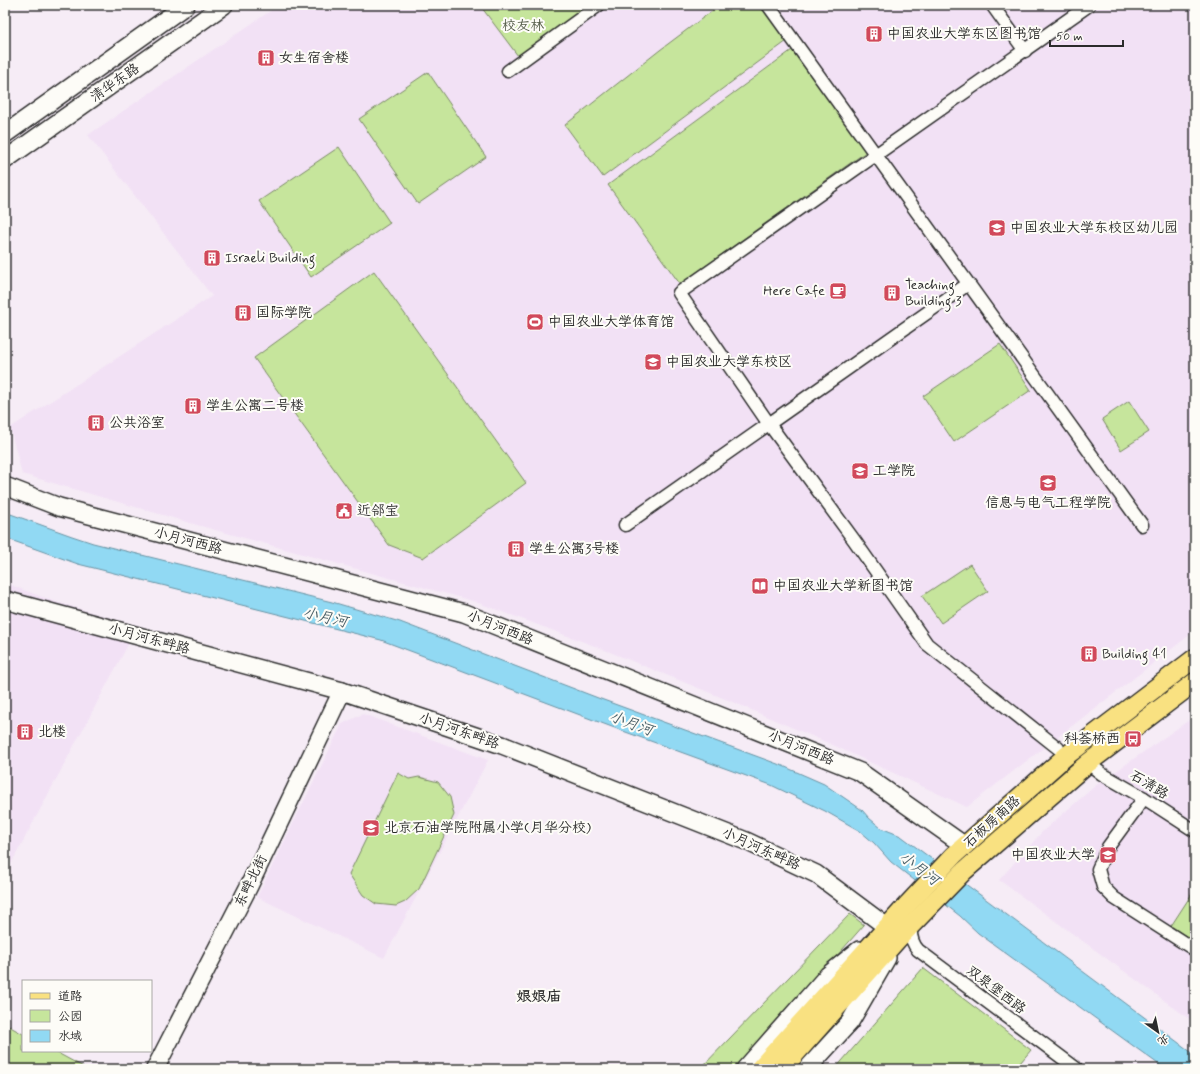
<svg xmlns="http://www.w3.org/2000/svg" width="1200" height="1074" viewBox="0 0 1200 1074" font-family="Mynerve,'LXGW WenKai TC',sans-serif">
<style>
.built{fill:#f2e1f5}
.green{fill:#c6e59c;stroke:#788864}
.water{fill:#91d9f3;stroke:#6893a3}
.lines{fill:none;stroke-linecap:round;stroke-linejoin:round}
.street-casing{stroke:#2b2b2b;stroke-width:15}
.secondary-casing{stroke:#2b2b2b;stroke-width:20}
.primary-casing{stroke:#2b2b2b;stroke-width:21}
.street{stroke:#fdfcf7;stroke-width:12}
.secondary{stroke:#fdfcf7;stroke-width:17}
.primary{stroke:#f9e181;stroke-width:18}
.labels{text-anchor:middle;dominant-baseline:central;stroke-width:4;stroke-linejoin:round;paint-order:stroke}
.park-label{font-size:14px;fill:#525a47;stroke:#fdfcf7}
.poi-label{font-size:14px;fill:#2b2b2b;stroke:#fdfcf7;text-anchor:start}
.street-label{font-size:14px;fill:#2b2b2b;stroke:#fdfcf7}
.water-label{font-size:15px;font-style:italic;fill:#4a5f67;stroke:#fdfcf7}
.neighbourhood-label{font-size:15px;font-weight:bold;fill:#2b2b2b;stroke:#fdfcf7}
</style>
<rect width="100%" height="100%" fill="#f6ecf6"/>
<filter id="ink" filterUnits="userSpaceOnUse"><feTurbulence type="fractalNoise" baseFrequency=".025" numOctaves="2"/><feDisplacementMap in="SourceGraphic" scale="8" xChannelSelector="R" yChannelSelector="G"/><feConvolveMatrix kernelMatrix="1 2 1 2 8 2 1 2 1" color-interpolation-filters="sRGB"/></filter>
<g filter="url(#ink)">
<!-- built -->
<g class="built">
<polygon points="279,5 1195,5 1195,631 967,807 835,746 735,703 600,648 473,601 197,525 22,474 10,428 212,296 88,135"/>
<polygon points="5,583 53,601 138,626 5,875"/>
<polygon points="363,714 488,760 384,958 257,897 342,724"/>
<polygon points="1195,716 1195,1023 999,880 1043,831 1095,786"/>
</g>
<!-- green -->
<g class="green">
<polygon points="486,5 590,5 518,56 482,8"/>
<polygon points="720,5 762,5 787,41 603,177 565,125 660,50"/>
<polygon points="792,50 866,152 680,284 608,185"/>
<polygon points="428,72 486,157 418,204 359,119"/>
<polygon points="339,147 390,223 311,277 259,201"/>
<polygon points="374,271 526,483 423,558 389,545 254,358"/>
<polygon points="1000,344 1031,390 954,442 923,396"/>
<polygon points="1129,401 1149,432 1121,450 1102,419"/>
<polygon points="970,564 988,591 941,623 922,596"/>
<polygon points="398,773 409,779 419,777 438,782 450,797 454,815 419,889 405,902 396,906 376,904 363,895 349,874"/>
<polygon points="1195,889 1195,942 1171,926"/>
<polygon points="850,914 864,925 737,1069 700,1069"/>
<polygon points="923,968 1031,1050 1015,1069 835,1069"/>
<polygon points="5,1024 23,1034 23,1051 54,1051 87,1069 5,1069"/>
</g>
<!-- water -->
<polygon class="water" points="5,512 72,536 93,543 332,602 400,622 598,698 783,766 824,784 862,810 869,818 881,828 901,836 1195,1055 1195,1069 1165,1069 978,933 960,916 891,862 874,843 860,831 825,811 771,785 612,727 381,640 94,568 78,564 5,538"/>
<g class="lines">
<!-- street casing -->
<g class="street-casing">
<g id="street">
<polyline points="768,5 1142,525"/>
<polyline points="992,5 1025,51"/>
<polyline points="508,71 599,5"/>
<polyline points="625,525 968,284"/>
<polyline points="1058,748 927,644 854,540 769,424 679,293 1089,5"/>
<polyline points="1088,763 1102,774 1144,798 1195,831"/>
<polyline points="1144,798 1108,847 1098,869 1103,887 1114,898 1195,950"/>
<path d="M911,926C910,935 912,943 918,950L1077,1069"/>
</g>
</g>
<!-- secondary casing -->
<g class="secondary-casing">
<g id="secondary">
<polyline points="5,134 186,5"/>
<polyline points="5,160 224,5"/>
<polyline points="5,486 59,507 464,613 860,772 965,846"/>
<polyline points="5,600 342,691 502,745 746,841 816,874 887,927"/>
<polyline points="155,1069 248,888 342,691"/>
<polyline points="745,1069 828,975 859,950"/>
<polyline points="807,1069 850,1022 887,958"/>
</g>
</g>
<!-- primary casing -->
<g class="primary-casing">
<g id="primary">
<polyline points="759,1069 906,906 954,855 1066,756 1195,658"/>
<polyline points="782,1069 897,940 964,871 1088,763 1195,682"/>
</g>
</g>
<!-- street -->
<use href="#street" class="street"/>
<!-- secondary -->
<use href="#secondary" class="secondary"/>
<!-- primary -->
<use href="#primary" class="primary"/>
</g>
</g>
<!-- icons -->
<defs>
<g id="building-square" transform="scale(0.9)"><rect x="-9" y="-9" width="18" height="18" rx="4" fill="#d1495b" stroke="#fdfcf7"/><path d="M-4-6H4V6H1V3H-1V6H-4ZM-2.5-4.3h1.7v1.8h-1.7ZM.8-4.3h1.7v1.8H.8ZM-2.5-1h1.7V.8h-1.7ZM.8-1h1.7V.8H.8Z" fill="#fff"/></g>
<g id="school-square" transform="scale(0.9)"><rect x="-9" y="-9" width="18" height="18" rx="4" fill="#d1495b" stroke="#fdfcf7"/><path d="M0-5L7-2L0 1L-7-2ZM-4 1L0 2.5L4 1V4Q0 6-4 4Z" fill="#fff"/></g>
<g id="cafe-square" transform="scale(0.9)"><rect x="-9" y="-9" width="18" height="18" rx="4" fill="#d1495b" stroke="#fdfcf7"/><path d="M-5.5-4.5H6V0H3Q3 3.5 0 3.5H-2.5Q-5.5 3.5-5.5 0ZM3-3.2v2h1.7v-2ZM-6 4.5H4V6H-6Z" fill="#fff"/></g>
<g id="stadium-square" transform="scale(0.9)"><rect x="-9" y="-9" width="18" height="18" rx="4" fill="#d1495b" stroke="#fdfcf7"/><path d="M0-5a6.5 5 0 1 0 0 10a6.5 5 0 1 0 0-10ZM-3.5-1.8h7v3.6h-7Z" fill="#fff"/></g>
<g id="university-square" transform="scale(0.9)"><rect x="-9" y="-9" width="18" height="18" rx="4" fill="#d1495b" stroke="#fdfcf7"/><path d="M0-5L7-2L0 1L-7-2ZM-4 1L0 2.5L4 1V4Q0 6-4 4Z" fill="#fff"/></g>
<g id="civic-square" transform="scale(0.9)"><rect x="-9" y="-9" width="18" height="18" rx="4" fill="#d1495b" stroke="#fdfcf7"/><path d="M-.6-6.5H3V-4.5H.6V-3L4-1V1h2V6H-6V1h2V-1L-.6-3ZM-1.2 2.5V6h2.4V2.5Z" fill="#fff"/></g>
<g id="library-square" transform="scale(0.9)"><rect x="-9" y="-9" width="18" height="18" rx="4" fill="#d1495b" stroke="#fdfcf7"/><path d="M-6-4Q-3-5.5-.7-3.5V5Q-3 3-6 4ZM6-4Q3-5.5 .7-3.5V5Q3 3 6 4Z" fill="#fff"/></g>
<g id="bus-square" transform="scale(0.9)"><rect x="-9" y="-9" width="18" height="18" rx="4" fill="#d1495b" stroke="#fdfcf7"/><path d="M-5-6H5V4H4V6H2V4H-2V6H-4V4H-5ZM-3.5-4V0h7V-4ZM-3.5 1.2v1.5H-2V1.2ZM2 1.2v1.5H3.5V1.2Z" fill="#fff"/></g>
</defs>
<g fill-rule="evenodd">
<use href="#building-square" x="874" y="34"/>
<use href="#building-square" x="266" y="58"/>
<use href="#school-square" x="997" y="228"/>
<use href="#building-square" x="212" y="258"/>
<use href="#cafe-square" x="838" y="291"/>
<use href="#building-square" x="892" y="293"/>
<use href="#building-square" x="243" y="313"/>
<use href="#stadium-square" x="535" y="322"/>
<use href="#university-square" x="653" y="362"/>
<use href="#building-square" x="193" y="406"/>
<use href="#building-square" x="96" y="423"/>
<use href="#university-square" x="860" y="471"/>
<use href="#university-square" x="1048" y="483"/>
<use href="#civic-square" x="344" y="511"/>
<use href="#building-square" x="516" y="549"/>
<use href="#library-square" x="760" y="586"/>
<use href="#building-square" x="1089" y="654"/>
<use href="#building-square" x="25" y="732"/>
<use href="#bus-square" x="1133" y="739"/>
<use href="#school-square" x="371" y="828"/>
<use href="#university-square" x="1108" y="855"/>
</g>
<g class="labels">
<!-- park labels -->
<g class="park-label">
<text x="523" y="26">校友林</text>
</g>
<!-- poi labels -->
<g class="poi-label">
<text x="887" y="34">中国农业大学东区图书馆</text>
<text x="279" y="58">女生宿舍楼</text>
<text x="1010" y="228">中国农业大学东校区幼儿园</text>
<text x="225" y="258">Israeli Building</text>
<text x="905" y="285">Teaching<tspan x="905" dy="16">Building 3</tspan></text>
<text x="825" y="291" text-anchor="end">Here Cafe</text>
<text x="256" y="313">国际学院</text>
<text x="548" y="322">中国农业大学体育馆</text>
<text x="666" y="362">中国农业大学东校区</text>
<text x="206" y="406">学生公寓二号楼</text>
<text x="109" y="423">公共浴室</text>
<text x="873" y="471">工学院</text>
<text x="1048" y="503" text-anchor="middle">信息与电气工程学院</text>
<text x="357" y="511">近邻宝</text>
<text x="529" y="549">学生公寓3号楼</text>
<text x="773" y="586">中国农业大学新图书馆</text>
<text x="1102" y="654">Building 41</text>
<text x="38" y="732">北楼</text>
<text x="1120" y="739" text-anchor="end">科荟桥西</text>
<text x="384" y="828">北京石油学院附属小学(月华分校)</text>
<text x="1095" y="855" text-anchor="end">中国农业大学</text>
</g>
<!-- street labels -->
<g class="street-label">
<text transform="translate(115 83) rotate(-35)">清华东路</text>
<text transform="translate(188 541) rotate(15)">小月河西路</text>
<text transform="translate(500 628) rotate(22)">小月河西路</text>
<text transform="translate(149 639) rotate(15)">小月河东畔路</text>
<text transform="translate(459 731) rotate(19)">小月河东畔路</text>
<text transform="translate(801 748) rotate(22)">小月河西路</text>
<text transform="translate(1149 785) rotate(31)">石清路</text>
<text transform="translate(992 822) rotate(-42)">石板房南路</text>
<text transform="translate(761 849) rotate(24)">小月河东畔路</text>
<text transform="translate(251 881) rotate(-64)">东畔北街</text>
<text transform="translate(996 990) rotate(37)">双泉堡西路</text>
</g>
<!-- water labels -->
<g class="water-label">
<text transform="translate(325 618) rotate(13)">小月河</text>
<text transform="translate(631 724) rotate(20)">小月河</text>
<text transform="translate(919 869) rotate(37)">小月河</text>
</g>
<!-- neighbourhood labels -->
<g class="neighbourhood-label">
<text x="539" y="997">娘娘庙</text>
</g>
</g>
<!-- margin -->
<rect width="1200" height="1074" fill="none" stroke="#fdfcf7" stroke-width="20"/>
<rect x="10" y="10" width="1180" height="1054" fill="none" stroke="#2b2b2b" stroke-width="1.5" filter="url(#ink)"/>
<!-- legend -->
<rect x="22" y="980" width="130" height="72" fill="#fdfcf7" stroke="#a9a8a5"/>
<rect x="30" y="993" width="20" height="6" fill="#f9e181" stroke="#a9a8a5"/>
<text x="58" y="1000" font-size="12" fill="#2b2b2b">道路</text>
<rect x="30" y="1010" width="20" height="12" fill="#c6e59c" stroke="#a9a8a5"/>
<text x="58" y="1020" font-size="12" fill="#2b2b2b">公园</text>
<rect x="30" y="1030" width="20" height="12" fill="#91d9f3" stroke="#a9a8a5"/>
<text x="58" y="1040" font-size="12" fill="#2b2b2b">水域</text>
<!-- north arrow -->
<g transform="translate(1158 1032) rotate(147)" stroke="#fdfcf7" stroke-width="3" paint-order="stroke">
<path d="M0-3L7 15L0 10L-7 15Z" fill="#2b2b2b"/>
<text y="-6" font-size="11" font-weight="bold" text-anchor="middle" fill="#2b2b2b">北</text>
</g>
<!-- scale -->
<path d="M1050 40v6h73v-6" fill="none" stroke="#2b2b2b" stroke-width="2"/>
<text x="1056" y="40" font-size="12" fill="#2b2b2b" stroke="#fdfcf7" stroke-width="3" paint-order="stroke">50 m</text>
</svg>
